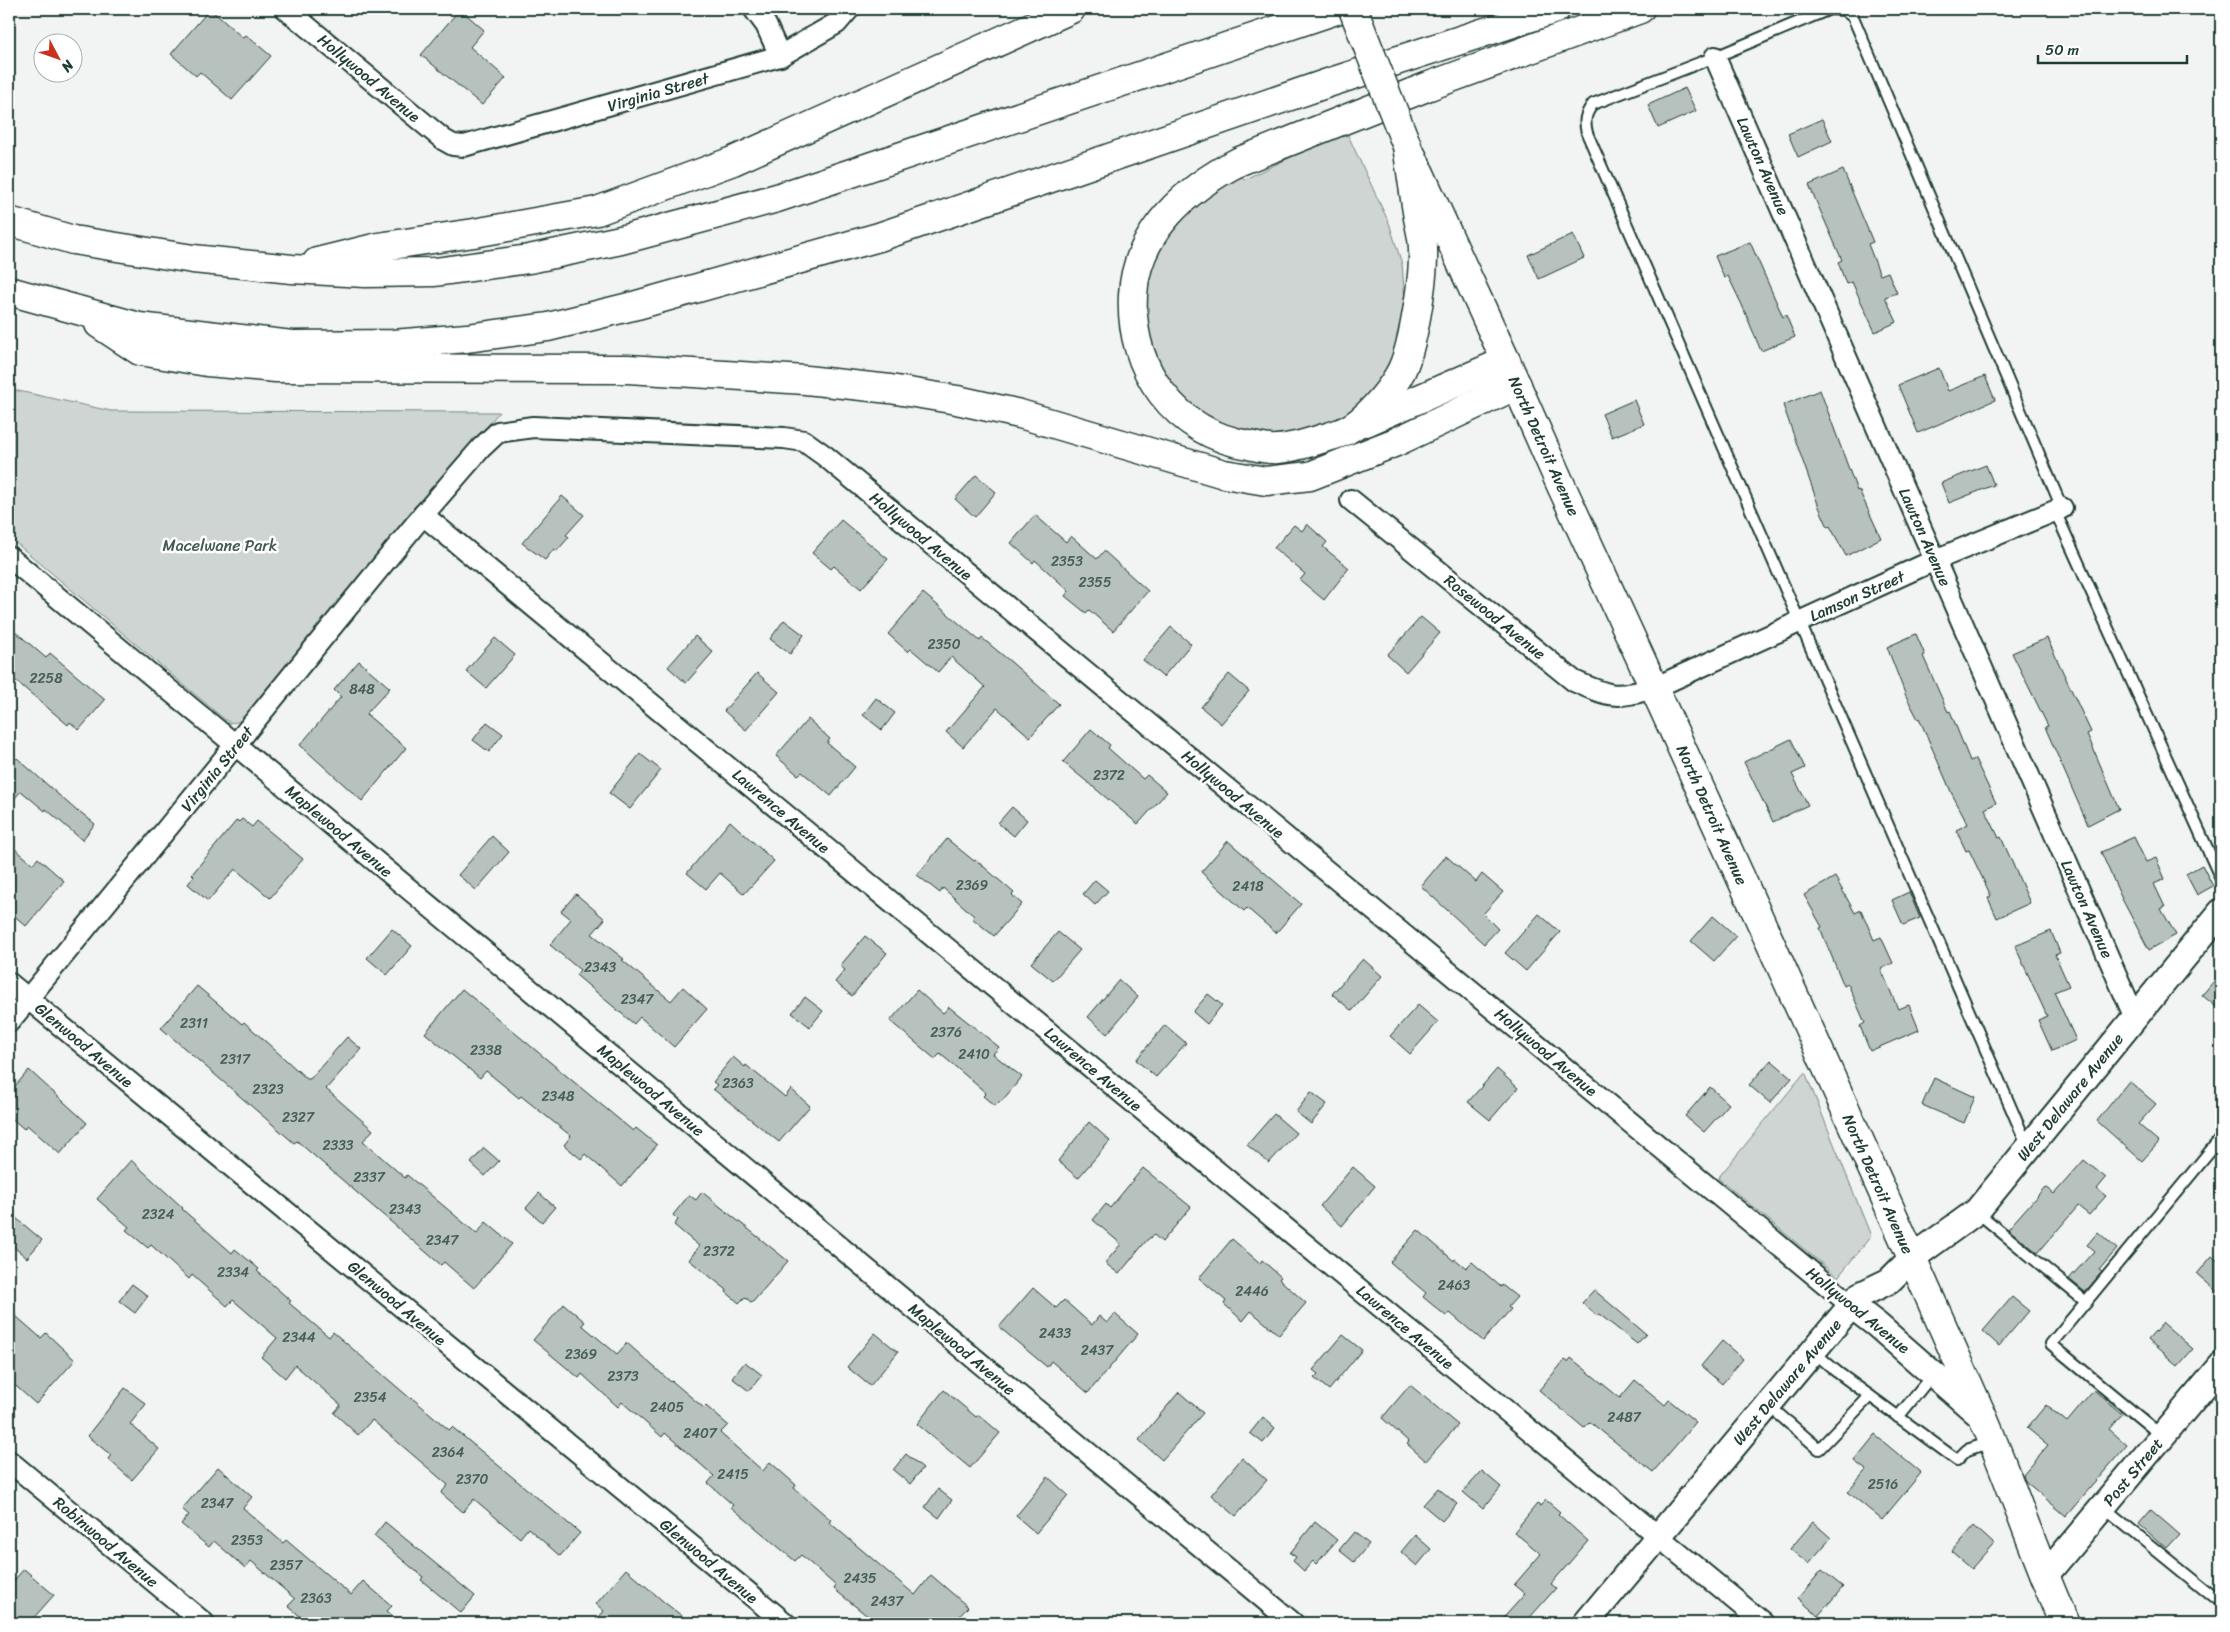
<svg xmlns="http://www.w3.org/2000/svg" width="2230" height="1632" viewBox="0 0 2230 1632" font-family="Sriracha,sans-serif">
<style>
.green{fill:#ced5d3;stroke:#768984}
.building{fill:#b7c1bd;stroke:#1f3d34}
.lines{fill:none;stroke-linecap:round;stroke-linejoin:round}
.service-casing{stroke:#1f3d34;stroke-width:14}
.minor-casing{stroke:#1f3d34;stroke-width:24}
.tertiary-casing{stroke:#1f3d34;stroke-width:29}
.primary-casing{stroke:#1f3d34;stroke-width:31}
.motorway-casing{stroke:#1f3d34;stroke-width:31}
.service{stroke:#fff;stroke-width:10}
.minor{stroke:#fff;stroke-width:20}
.tertiary{stroke:#fff;stroke-width:25}
.primary{stroke:#fff;stroke-width:28}
.motorway{stroke:#fff;stroke-width:28}
.primary-bridge-casing{stroke:#1f3d34;stroke-width:31;stroke-linecap:butt}
.primary-bridge{stroke:#fff;stroke-width:28}
.labels{text-anchor:middle;dominant-baseline:central;stroke-width:5;stroke-linejoin:round;paint-order:stroke}
.number-label{font-size:14px;fill:#455e56}
.street-label{font-size:16px;fill:#1f3d34;stroke:#fff}
.park-label{font-size:16px;fill:#425b54;stroke:#fff}
</style>
<rect width="100%" height="100%" fill="#f2f3f3"/>
<filter id="ink" filterUnits="userSpaceOnUse"><feTurbulence type="fractalNoise" baseFrequency=".02" numOctaves="2"/><feDisplacementMap in="SourceGraphic" scale="10" xChannelSelector="R" yChannelSelector="G"/><feConvolveMatrix kernelMatrix="1 2 1 2 8 2 1 2 1" color-interpolation-filters="sRGB"/></filter>
<g filter="url(#ink)">
<!-- green -->
<g class="green">
<polygon points="1346,131 1389,223 1402,264 1406,312 1395,352 1380,382 1353,411 1316,429 1274,438 1239,435 1181,401 1152,363 1143,284 1171,221 1237,175 1245,179"/>
<path d="M9,389L111,411L499,412L247,717C231,726 230,724 217,713L9,537Z"/>
<polygon points="1805,1072 1871,1236 1838,1277 1718,1178"/>
</g>
<!-- building -->
<g class="building">
<polygon points="210,9 243,38 246,35 271,56 232,100 200,72 196,76 171,54"/>
<polygon points="460,9 484,30 470,47 506,78 482,105 421,55"/>
<polygon points="1685,88 1696,111 1658,128 1648,105"/>
<polygon points="1822,119 1832,141 1798,157 1788,134"/>
<polygon points="1843,170 1873,242 1868,244 1880,275 1888,272 1897,293 1885,297 1897,322 1875,332 1852,282 1846,284 1838,262 1842,260 1809,185"/>
<polygon points="1573,234 1584,258 1539,279 1528,255"/>
<polygon points="1750,242 1783,317 1786,315 1795,337 1761,351 1742,305 1728,276 1724,278 1715,256"/>
<polygon points="1939,368 1948,391 1985,376 1995,400 1918,433 1898,385"/>
<polygon points="1820,390 1857,491 1859,490 1881,538 1846,556 1830,526 1828,527 1819,507 1783,405"/>
<polygon points="1634,400 1644,424 1612,437 1602,414"/>
<polygon points="1986,465 1994,485 1949,503 1941,483"/>
<polygon points="976,475 996,492 975,517 955,499"/>
<polygon points="562,496 584,515 566,535 569,537 557,551 554,549 545,560 522,543"/>
<polygon points="1035,515 1066,542 1071,536 1097,559 1104,551 1148,591 1113,631 1089,610 1086,613 1065,596 1069,591 1035,560 1033,563 1011,543"/>
<polygon points="841,520 888,559 861,589 834,566 831,569 812,553"/>
<polygon points="1307,524 1327,542 1323,547 1349,568 1324,600 1300,580 1305,574 1274,548 1294,525 1302,531"/>
<polygon points="923,593 980,641 982,638 1011,662 1059,704 1030,737 997,708 963,747 946,732 985,687 951,657 938,672 911,649 908,652 888,634"/>
<polygon points="1421,617 1440,633 1406,672 1387,655"/>
<polygon points="784,620 804,635 790,654 770,639"/>
<polygon points="9,626 46,658 50,653 105,700 79,730 70,722 68,725 9,675"/>
<polygon points="1171,627 1191,644 1163,677 1143,660"/>
<polygon points="1916,634 1925,655 1923,656 1948,712 1950,711 1970,761 1975,759 1996,803 1985,809 1999,838 2001,837 2030,903 1997,918 1988,898 1991,896 1969,850 1966,851 1956,830 1968,824 1952,794 1919,718 1918,719 1906,696 1887,647"/>
<polygon points="695,636 713,652 686,683 668,667"/>
<polygon points="495,638 515,655 486,688 466,671"/>
<polygon points="2047,638 2091,732 2087,734 2119,809 2088,825 2045,727 2048,726 2012,653"/>
<polygon points="359,661 390,688 366,714 406,748 362,801 300,745 341,697 334,690"/>
<polygon points="757,673 779,692 746,730 724,711"/>
<polygon points="1229,674 1249,691 1221,724 1201,707"/>
<polygon points="876,698 895,713 882,730 863,715"/>
<polygon points="808,719 830,739 827,743 855,767 831,796 802,772 798,775 776,756"/>
<polygon points="487,722 503,734 489,752 473,740"/>
<polygon points="1091,729 1110,745 1108,748 1143,779 1147,775 1167,792 1138,824 1063,762"/>
<polygon points="1791,739 1805,768 1792,774 1808,805 1773,822 1744,762"/>
<polygon points="640,754 661,770 630,809 609,793"/>
<polygon points="17,758 78,812 79,811 95,824 82,840 46,809 45,811 21,791 9,805 9,766"/>
<polygon points="1012,807 1027,820 1014,836 998,823"/>
<polygon points="242,819 252,827 257,821 303,859 270,898 235,869 208,901 188,884 194,876 192,874 237,820 239,822"/>
<polygon points="730,821 774,861 744,894 720,873 706,889 687,873"/>
<polygon points="492,836 509,852 476,890 458,875"/>
<polygon points="2134,837 2146,862 2156,858 2165,879 2154,884 2165,907 2161,909 2176,935 2149,950 2122,899 2101,852"/>
<polygon points="947,839 974,861 976,860 1014,893 1012,895 1022,904 994,936 972,918 974,916 943,888 940,893 917,875"/>
<polygon points="1228,841 1301,904 1276,933 1247,908 1244,911 1201,872"/>
<polygon points="9,844 33,864 38,858 64,881 26,926 9,911"/>
<polygon points="1446,856 1476,882 1482,874 1503,892 1483,914 1498,929 1484,944 1421,886"/>
<polygon points="2202,865 2213,886 2197,895 2186,874"/>
<polygon points="1835,877 1855,913 1861,910 1874,940 1881,937 1893,963 1881,969 1898,1009 1909,1005 1919,1030 1870,1051 1860,1026 1865,1023 1848,984 1844,986 1820,928 1822,927 1804,895"/>
<polygon points="1095,880 1108,891 1095,905 1083,894"/>
<polygon points="1909,892 1920,918 1903,925 1892,900"/>
<polygon points="576,894 605,919 592,934 624,959 622,960 671,1001 683,987 707,1009 674,1047 640,1017 634,1024 576,975 580,970 550,945 571,919 561,911"/>
<polygon points="1539,914 1560,932 1526,971 1505,953"/>
<polygon points="1713,916 1736,936 1714,961 1691,941"/>
<polygon points="392,929 412,946 387,975 367,958"/>
<polygon points="2051,931 2060,953 2055,955 2069,986 2054,992 2076,1040 2052,1051 2038,1020 2047,1016 2015,946"/>
<polygon points="1058,932 1080,950 1053,981 1031,963"/>
<polygon points="865,936 887,953 852,996 835,982 845,970 840,966"/>
<polygon points="1363,959 1382,976 1352,1011 1332,994"/>
<polygon points="2221,973 2221,1011 2202,995"/>
<polygon points="1119,980 1138,997 1107,1034 1088,1017"/>
<polygon points="197,986 242,1024 244,1022 307,1079 310,1079 347,1037 361,1049 326,1089 373,1130 363,1141 405,1178 407,1175 477,1234 486,1222 512,1244 474,1288 444,1262 441,1265 297,1141 294,1143 161,1028"/>
<polygon points="462,989 633,1131 636,1128 657,1145 622,1186 585,1154 581,1159 564,1145 571,1136 521,1096 519,1098 486,1071 480,1078 425,1033"/>
<polygon points="917,990 943,1013 949,1007 999,1047 993,1054 1022,1077 1001,1102 1000,1101 995,1106 983,1096 986,1093 944,1057 940,1054 935,1059 890,1021"/>
<polygon points="1208,994 1222,1005 1207,1024 1193,1012"/>
<polygon points="805,997 823,1011 810,1027 792,1013"/>
<polygon points="1418,1005 1438,1022 1410,1054 1390,1036"/>
<polygon points="1165,1025 1186,1043 1156,1077 1136,1060"/>
<polygon points="733,1057 745,1067 746,1065 785,1097 791,1089 810,1106 779,1142 713,1089 717,1085 713,1082"/>
<polygon points="1771,1060 1792,1078 1770,1103 1749,1085"/>
<polygon points="1497,1069 1518,1088 1490,1120 1468,1102"/>
<polygon points="29,1070 87,1123 60,1154 27,1125 24,1129 9,1116 9,1093"/>
<polygon points="1934,1078 1975,1097 1964,1123 1922,1105"/>
<polygon points="2129,1081 2156,1104 2138,1124 2159,1142 2142,1161 2097,1121"/>
<polygon points="1710,1087 1729,1104 1704,1132 1685,1116"/>
<polygon points="1311,1092 1327,1104 1311,1124 1296,1112"/>
<polygon points="1274,1114 1296,1133 1269,1163 1247,1145"/>
<polygon points="1089,1122 1110,1141 1078,1178 1058,1161"/>
<polygon points="484,1148 499,1161 485,1176 471,1163"/>
<polygon points="131,1160 183,1208 182,1209 232,1253 235,1249 259,1269 257,1271 291,1301 289,1303 329,1337 333,1332 411,1399 412,1398 449,1430 452,1427 580,1533 560,1556 528,1528 520,1538 474,1499 463,1512 441,1493 448,1485 372,1420 358,1435 334,1413 341,1405 295,1365 285,1378 261,1357 277,1338 233,1300 227,1306 192,1275 189,1279 151,1245 148,1248 126,1230 129,1227 97,1199"/>
<polygon points="2084,1160 2106,1178 2097,1189 2106,1196 2089,1215 2078,1206 2038,1253 2008,1229 2045,1187 2054,1194"/>
<polygon points="1353,1167 1375,1186 1342,1226 1320,1206"/>
<polygon points="1143,1168 1191,1207 1162,1242 1154,1235 1147,1240 1119,1274 1105,1263 1121,1244 1093,1220 1106,1204 1110,1208"/>
<polygon points="702,1192 788,1261 752,1303 745,1297 739,1303 726,1292 727,1290 689,1260 699,1246 674,1225 678,1220 673,1215 689,1195 696,1200"/>
<polygon points="539,1193 555,1207 542,1222 526,1208"/>
<polygon points="9,1212 42,1240 27,1258 9,1243"/>
<polygon points="1418,1230 1454,1261 1455,1259 1466,1268 1472,1262 1501,1287 1502,1285 1517,1297 1508,1307 1511,1309 1483,1341 1450,1313 1446,1316 1423,1297 1426,1293 1390,1262"/>
<polygon points="2098,1232 2117,1249 2099,1270 2102,1272 2085,1292 2069,1279 2094,1251 2087,1245"/>
<polygon points="1232,1239 1260,1263 1262,1260 1281,1277 1279,1279 1306,1303 1279,1335 1251,1311 1243,1321 1224,1304 1226,1301 1199,1278"/>
<polygon points="2212,1256 2221,1264 2221,1295 2197,1274"/>
<polygon points="132,1284 148,1296 135,1313 119,1301"/>
<polygon points="1033,1288 1056,1308 1064,1300 1092,1325 1099,1316 1107,1323 1115,1314 1138,1334 1088,1393 1051,1361 1047,1367 999,1327"/>
<polygon points="1594,1290 1646,1334 1637,1344 1599,1314 1597,1316 1582,1303"/>
<polygon points="2012,1297 2029,1311 1999,1346 1983,1331"/>
<polygon points="564,1304 585,1322 582,1325 617,1354 627,1343 671,1382 672,1381 704,1408 706,1406 728,1425 720,1433 763,1471 770,1462 796,1485 794,1488 831,1520 829,1522 915,1595 931,1575 968,1607 953,1623 876,1623 834,1589 836,1586 801,1555 795,1561 731,1507 733,1505 708,1483 714,1476 665,1433 662,1437 622,1402 618,1407 582,1374 579,1378 533,1340"/>
<polygon points="9,1310 41,1338 46,1333 75,1360 36,1404 9,1380"/>
<polygon points="2163,1323 2193,1349 2178,1366 2148,1340"/>
<polygon points="875,1333 898,1352 870,1386 847,1367"/>
<polygon points="1343,1335 1362,1350 1329,1390 1314,1378 1318,1374 1313,1370"/>
<polygon points="1722,1341 1743,1359 1722,1384 1701,1366"/>
<polygon points="1571,1358 1620,1398 1635,1380 1665,1405 1669,1400 1696,1422 1653,1472 1590,1422 1584,1428 1539,1390 1565,1360 1568,1362"/>
<polygon points="745,1362 762,1375 749,1391 732,1378"/>
<polygon points="1410,1385 1458,1425 1426,1461 1407,1444 1409,1442 1382,1418"/>
<polygon points="125,1388 146,1404 130,1424 159,1449 132,1480 108,1459 111,1455 87,1436"/>
<polygon points="944,1390 976,1417 979,1415 1000,1433 970,1468 917,1424"/>
<polygon points="2094,1390 2122,1414 2109,1429 2127,1445 2066,1516 2025,1481 2023,1474 2048,1445 2027,1428 2046,1405 2067,1422"/>
<polygon points="1179,1392 1203,1413 1162,1460 1139,1440"/>
<polygon points="1263,1417 1275,1428 1263,1443 1250,1433"/>
<polygon points="1875,1435 1921,1473 1882,1520 1848,1492 1866,1470 1854,1461"/>
<polygon points="906,1454 923,1468 910,1484 893,1470"/>
<polygon points="1242,1458 1267,1480 1236,1516 1211,1495"/>
<polygon points="218,1467 252,1497 243,1508 283,1543 286,1540 351,1595 363,1581 392,1606 387,1611 401,1623 308,1623 288,1606 295,1599 251,1561 245,1568 214,1541 209,1547 181,1524 189,1515 182,1509"/>
<polygon points="1482,1471 1501,1487 1483,1509 1463,1492"/>
<polygon points="1048,1477 1068,1495 1036,1533 1016,1516"/>
<polygon points="1438,1488 1457,1504 1442,1521 1423,1505"/>
<polygon points="938,1489 952,1500 939,1518 925,1507"/>
<polygon points="1546,1500 1560,1512 1558,1514 1588,1541 1551,1584 1556,1588 1525,1623 1499,1623 1525,1594 1514,1585 1541,1554 1514,1532 1537,1504 1540,1506"/>
<polygon points="2151,1510 2179,1534 2166,1548 2139,1524"/>
<polygon points="385,1522 475,1596 461,1613 421,1580 423,1577 374,1536"/>
<polygon points="1315,1522 1337,1540 1316,1564 1313,1561 1304,1571 1293,1561 1296,1557 1290,1553"/>
<polygon points="1813,1522 1831,1538 1808,1564 1790,1549"/>
<polygon points="1974,1526 1994,1544 1972,1569 1952,1552"/>
<polygon points="1354,1532 1369,1544 1354,1562 1339,1550"/>
<polygon points="1415,1535 1431,1549 1417,1566 1401,1552"/>
<polygon points="24,1569 54,1595 29,1623 9,1623 9,1586"/>
<polygon points="626,1569 664,1602 691,1623 594,1623 604,1611 596,1604"/>
<polygon points="1822,1570 1843,1587 1818,1616 1798,1598"/>
</g>
<g class="lines">
<!-- service casing -->
<g class="service-casing">
<g id="service">
<polyline points="2055,511 2221,879"/>
<path d="M2028,1147L1587,133C1584,121 1585,114 1593,104L1715,57L1830,9L1844,10L1853,17L2062,508"/>
<polyline points="1977,1212 2086,1302"/>
<polyline points="1814,1352 1836,1371"/>
<polyline points="1870,1396 1957,1460 1967,1450 1991,1442"/>
<polyline points="1768,1405 1790,1424"/>
<polyline points="1898,1417 1933,1374"/>
<polyline points="1788,1422 1819,1449 1870,1396 1833,1369"/>
<polyline points="2162,1436 2051,1344 2221,1138"/>
<polyline points="2103,1507 2221,1603"/>
</g>
</g>
<!-- minor casing -->
<g class="minor-casing">
<g id="minor">
<polyline points="286,9 444,140 453,145 464,146 780,56 837,23 849,9"/>
<polyline points="754,9 766,25 780,56"/>
<polyline points="1715,57 2135,1018"/>
<path d="M1351,500L1574,681C1610,697 1616,699 1654,688L1935,560L2062,508"/>
<polyline points="423,515 1763,1623"/>
<polyline points="9,557 1293,1623"/>
<polyline points="9,983 785,1623"/>
<polyline points="9,1022 423,515 481,448 498,432 533,427 784,438 804,441 825,456 1851,1305"/>
<polyline points="9,1461 204,1623"/>
</g>
</g>
<!-- tertiary casing -->
<g class="tertiary-casing">
<g id="tertiary">
<polyline points="1851,1305 1877,1325 1982,1417"/>
<polyline points="2044,1577 2221,1366"/>
<polyline points="1586,1623 1860,1295 1889,1281 1912,1258 1977,1211 2221,912"/>
</g>
</g>
<!-- primary casing -->
<g class="primary-casing">
<path id="primary" d="M1412,156L1506,361L1559,481C1702,791 1843,1101 1981,1413C2011,1482 2034,1554 2065,1623"/>
</g>
<!-- motorway casing -->
<g class="motorway-casing">
<g id="motorway">
<path d="M1407,146C1411,170 1414,194 1418,218C1420,228 1423,239 1423,249C1424,277 1413,352 1399,375C1389,393 1365,421 1347,430C1340,434 1331,436 1324,438C1309,443 1292,448 1277,449C1268,450 1258,447 1249,445C1175,433 1129,369 1133,295C1136,232 1187,188 1240,161L1429,86L1640,9"/>
<polyline points="9,221 73,240 193,259 292,269 365,273 435,272 529,259 621,240 777,198 1339,9"/>
<polyline points="317,262 378,247 474,233 597,211 733,161 1071,9"/>
<polyline points="9,291 139,327 292,345 393,344 467,338 548,327 637,305 879,237 1328,83 1556,9"/>
<polyline points="99,324 140,351 207,362 276,368 628,369 806,380 890,389 957,400 1020,414 1224,474 1266,481 1310,476 1396,442 1517,385"/>
<polyline points="1366,422 1506,361"/>
</g>
</g>
<!-- service -->
<use href="#service" class="service"/>
<!-- minor -->
<use href="#minor" class="minor"/>
<!-- tertiary -->
<use href="#tertiary" class="tertiary"/>
<!-- primary -->
<use href="#primary" class="primary"/>
<!-- motorway -->
<use href="#motorway" class="motorway"/>
<!-- primary-bridge casing -->
<g class="primary-bridge-casing">
<polyline id="primary-bridge" points="1353,9 1407,146"/>
</g>
<!-- primary-bridge -->
<use href="#primary-bridge" class="primary-bridge"/>
</g>
</g>
<g class="labels">
<!-- number labels -->
<g class="number-label">
<text x="1067" y="561">2353</text>
<text x="1095" y="582">2355</text>
<text x="944" y="644">2350</text>
<text x="46" y="678">2258</text>
<text x="362" y="689">848</text>
<text x="1109" y="775">2372</text>
<text x="972" y="885">2369</text>
<text x="1248" y="886">2418</text>
<text x="600" y="967">2343</text>
<text x="637" y="999">2347</text>
<text x="194" y="1023">2311</text>
<text x="946" y="1032">2376</text>
<text x="486" y="1050">2338</text>
<text x="974" y="1054">2410</text>
<text x="235" y="1059">2317</text>
<text x="738" y="1083">2363</text>
<text x="268" y="1089">2323</text>
<text x="558" y="1096">2348</text>
<text x="298" y="1117">2327</text>
<text x="338" y="1145">2333</text>
<text x="369" y="1177">2337</text>
<text x="405" y="1209">2343</text>
<text x="158" y="1214">2324</text>
<text x="442" y="1240">2347</text>
<text x="719" y="1251">2372</text>
<text x="233" y="1272">2334</text>
<text x="1454" y="1285">2463</text>
<text x="1252" y="1291">2446</text>
<text x="1055" y="1333">2433</text>
<text x="299" y="1337">2344</text>
<text x="1097" y="1350">2437</text>
<text x="581" y="1354">2369</text>
<text x="623" y="1376">2373</text>
<text x="370" y="1397">2354</text>
<text x="667" y="1407">2405</text>
<text x="1624" y="1417">2487</text>
<text x="700" y="1433">2407</text>
<text x="448" y="1452">2364</text>
<text x="733" y="1474">2415</text>
<text x="472" y="1479">2370</text>
<text x="1883" y="1484">2516</text>
<text x="217" y="1503">2347</text>
<text x="247" y="1540">2353</text>
<text x="286" y="1565">2357</text>
<text x="860" y="1578">2435</text>
<text x="316" y="1598">2363</text>
<text x="887" y="1601">2437</text>
</g>
<!-- street labels -->
<g class="street-label">
<text transform="translate(369 78) rotate(40)">Hollywood Avenue</text>
<text transform="translate(658 92) rotate(-16)">Virginia Street</text>
<text transform="translate(1763 166) rotate(66)">Lawton Avenue</text>
<text transform="translate(1544 446) rotate(66)">North Detroit Avenue</text>
<text transform="translate(921 536) rotate(40)">Hollywood Avenue</text>
<text transform="translate(1925 537) rotate(66)">Lawton Avenue</text>
<text transform="translate(1857 596) rotate(-24)">Lamson Street</text>
<text transform="translate(1495 617) rotate(39)">Rosewood Avenue</text>
<text transform="translate(217 769) rotate(-51)">Virginia Street</text>
<text transform="translate(1233 794) rotate(40)">Hollywood Avenue</text>
<text transform="translate(781 811) rotate(40)">Lawrence Avenue</text>
<text transform="translate(1712 815) rotate(66)">North Detroit Avenue</text>
<text transform="translate(339 831) rotate(40)">Maplewood Avenue</text>
<text transform="translate(2087 909) rotate(66)">Lawton Avenue</text>
<text transform="translate(84 1045) rotate(40)">Glenwood Avenue</text>
<text transform="translate(1546 1052) rotate(40)">Hollywood Avenue</text>
<text transform="translate(1093 1069) rotate(40)">Lawrence Avenue</text>
<text transform="translate(651 1090) rotate(40)">Maplewood Avenue</text>
<text transform="translate(2070 1097) rotate(-51)">West Delaware Avenue</text>
<text transform="translate(1878 1184) rotate(66)">North Detroit Avenue</text>
<text transform="translate(397 1303) rotate(40)">Glenwood Avenue</text>
<text transform="translate(1858 1310) rotate(39)">Hollywood Avenue</text>
<text transform="translate(1405 1327) rotate(40)">Lawrence Avenue</text>
<text transform="translate(962 1349) rotate(40)">Maplewood Avenue</text>
<text transform="translate(1787 1382) rotate(-50)">West Delaware Avenue</text>
<text transform="translate(2133 1472) rotate(-50)">Post Street</text>
<text transform="translate(106 1542) rotate(40)">Robinwood Avenue</text>
<text transform="translate(709 1561) rotate(40)">Glenwood Avenue</text>
</g>
<!-- park labels -->
<g class="park-label">
<text x="220" y="545">Macelwane Park</text>
</g>
</g>
<!-- margin -->
<rect width="2230" height="1632" fill="none" stroke="#fff" stroke-width="30"/>
<rect x="15" y="15" width="2200" height="1602" fill="none" stroke="#1f3d34" stroke-width="2" filter="url(#ink)"/>
<!-- north arrow -->
<g transform="translate(58 58) rotate(131)"><circle r="24" fill="#ffffff" stroke="#a5b1ae"/>
<path d="M0-4L9 19L0 12L-9 19Z" fill="#c8321e"/>
<text y="-8" font-size="14" font-weight="bold" text-anchor="middle" fill="#1f3d34">N</text>
</g>
<!-- scale -->
<path d="M2038 55v8h149v-8" fill="none" stroke="#1f3d34" stroke-width="2.5"/>
<text x="2045" y="55" font-size="15" fill="#1f3d34" stroke="#ffffff" stroke-width="4" paint-order="stroke">50 m</text>
</svg>
